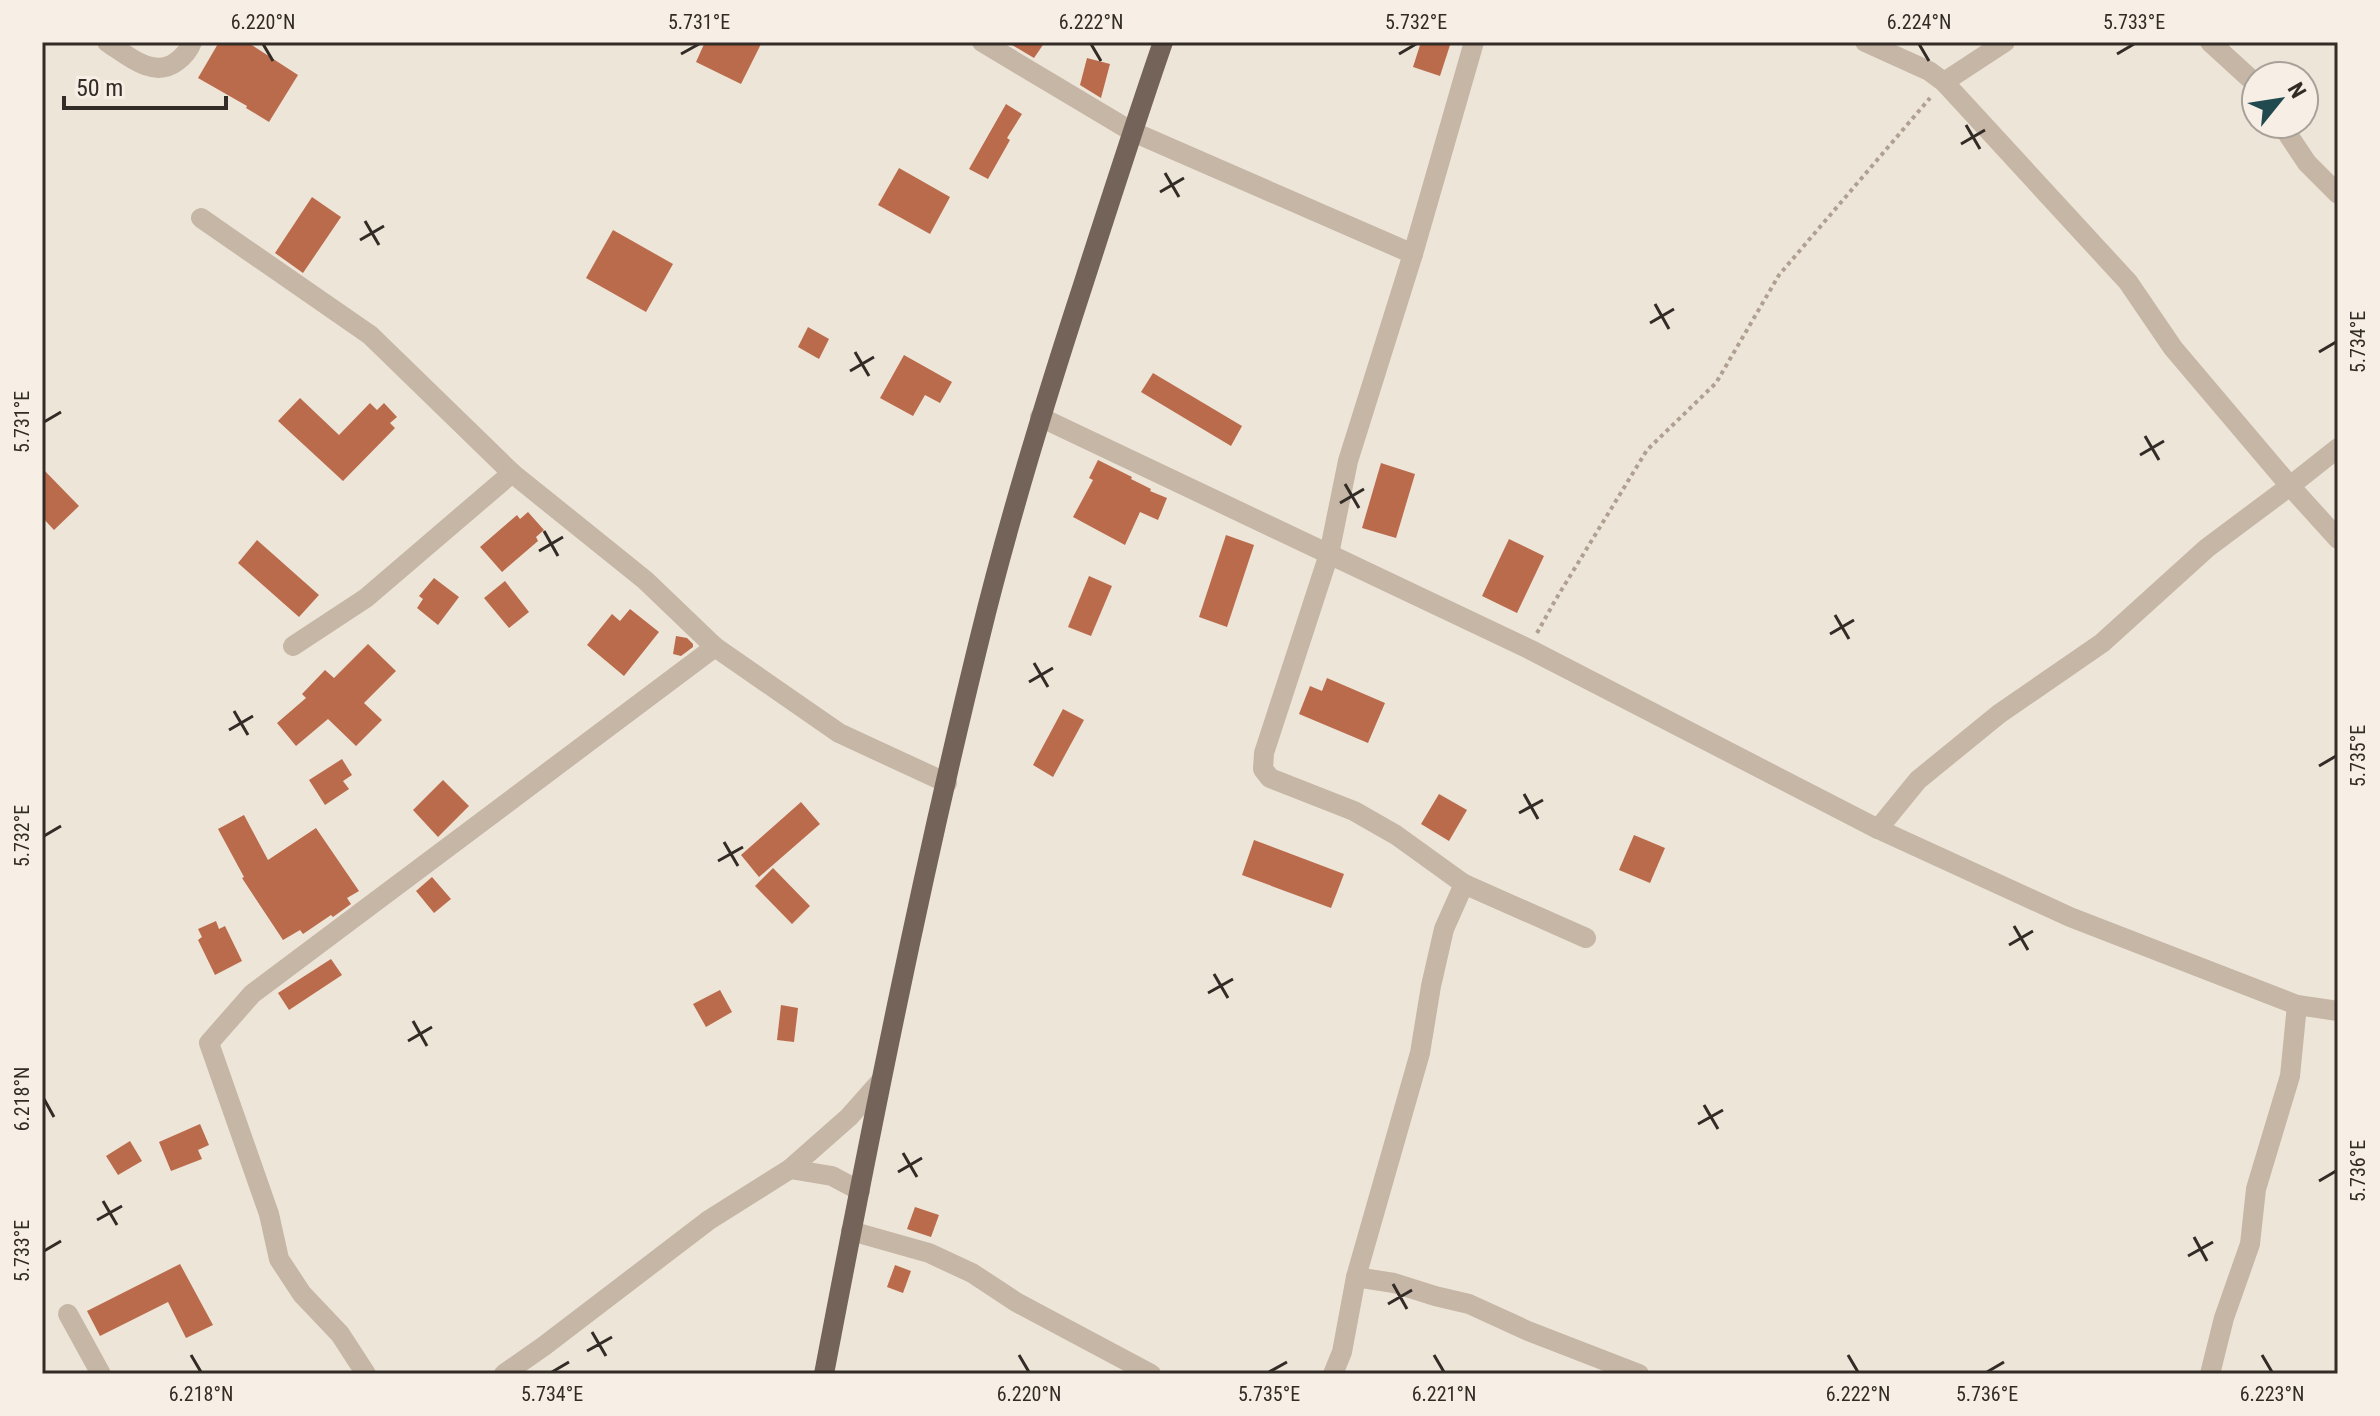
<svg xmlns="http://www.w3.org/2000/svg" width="2380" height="1416" viewBox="0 0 2380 1416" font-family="'Roboto Condensed',sans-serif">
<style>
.building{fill:#ba6b4b}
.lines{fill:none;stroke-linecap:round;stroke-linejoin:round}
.path{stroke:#b0a091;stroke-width:4;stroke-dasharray:4 4;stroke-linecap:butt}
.minor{stroke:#c5b6a6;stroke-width:20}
.major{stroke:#736359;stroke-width:20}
.ticks{fill:none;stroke:#322b26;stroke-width:3}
.neatline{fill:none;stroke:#322b26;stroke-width:3}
.ticks-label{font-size:20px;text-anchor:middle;fill:#322b26}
</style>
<rect width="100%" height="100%" fill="#eee5d9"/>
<!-- building -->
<g class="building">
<polygon points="219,42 247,42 298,75 269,122 246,108 247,106 198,78"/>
<polygon points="705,42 762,42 741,84 696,62"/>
<polygon points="1007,42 1045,42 1034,58"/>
<polygon points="1421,42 1451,42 1440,76 1413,67"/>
<polygon points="1087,58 1110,64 1101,98 1080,85"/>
<polygon points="1006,104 1022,114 1007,138 1010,140 988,179 969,169"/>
<polygon points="899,168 950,197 930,234 878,205"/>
<polygon points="312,197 341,217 303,273 275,253"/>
<polygon points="613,230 673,264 646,312 586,278"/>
<polygon points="808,327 829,339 819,359 798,347"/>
<polygon points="904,355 952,382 940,403 925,395 913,416 880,398"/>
<polygon points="1153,373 1242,426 1231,446 1141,392"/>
<polygon points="300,398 339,435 370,403 377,410 384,403 397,417 390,423 395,428 343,481 278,421"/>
<polygon points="1098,460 1132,477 1131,479 1151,489 1150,491 1167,498 1158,520 1140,512 1125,545 1073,517 1093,480 1089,478"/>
<polygon points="1381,463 1415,474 1396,538 1362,528"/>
<polygon points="42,468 79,506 54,530 42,517"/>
<polygon points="528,512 544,530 536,537 538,541 502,572 480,547 517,515 520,519"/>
<polygon points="1226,535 1254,545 1227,627 1199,617"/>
<polygon points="1509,539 1544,556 1517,613 1482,596"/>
<polygon points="257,540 319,595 299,617 238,563"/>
<polygon points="1089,576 1112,586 1091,636 1068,627"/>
<polygon points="434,578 459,597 438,625 417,608 423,599 419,596"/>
<polygon points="505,581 529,612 509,628 484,598"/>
<polygon points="630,609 659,632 624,676 587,645 612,614 620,621"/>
<polygon points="676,636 687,638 693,644 693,647 681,656 673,654"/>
<polygon points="368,644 396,671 364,703 382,720 356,746 328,719 296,746 277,723 306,698 302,694 325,670 334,678"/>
<polygon points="1327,678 1385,703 1368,743 1299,714 1310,686 1322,691"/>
<polygon points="1063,709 1084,720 1053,777 1033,765"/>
<polygon points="342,759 352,775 343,781 349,789 325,805 309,780"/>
<polygon points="443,780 469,806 438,837 413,810"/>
<polygon points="1439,794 1467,810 1449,841 1421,824"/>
<polygon points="801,802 820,824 759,877 741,855"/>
<polygon points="244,815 268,860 316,828 359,891 347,898 351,904 333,917 331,915 303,934 300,930 283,940 242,878 244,877 218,829"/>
<polygon points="1634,835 1665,848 1650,883 1619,870"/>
<polygon points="1254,840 1344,874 1331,908 1242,875"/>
<polygon points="773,868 810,906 792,924 755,886"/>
<polygon points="432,877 451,899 434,913 416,891"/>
<polygon points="216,921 219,929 225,926 242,961 215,975 198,940 202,937 198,929"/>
<polygon points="331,959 342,975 289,1010 278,993"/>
<polygon points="720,990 732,1012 706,1027 693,1004"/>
<polygon points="781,1005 798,1008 794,1042 777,1040"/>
<polygon points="200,1124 209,1145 198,1150 202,1159 171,1171 159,1142"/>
<polygon points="130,1141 142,1161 118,1175 106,1156"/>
<polygon points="915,1207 939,1215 931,1237 907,1229"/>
<polygon points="180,1264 213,1325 186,1338 168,1302 100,1336 87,1311"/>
<polygon points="895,1265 911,1271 903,1293 887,1287"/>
</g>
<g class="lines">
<!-- path -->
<polyline class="path" points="1537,633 1556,599 1647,450 1716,383 1779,275 1930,98"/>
<!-- minor -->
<g class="minor">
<path d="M107,42C127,55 153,79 176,62C183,57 189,50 192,42"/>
<polyline points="982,42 1131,131 1413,254"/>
<polyline points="1865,42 1929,71 1944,82 2128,282 2173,348 2290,486 2207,548 2102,643 1999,714 1918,780 1878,829"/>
<polyline points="2210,42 2256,84"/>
<polyline points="1944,82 2005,42"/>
<polyline points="2281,124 2307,163 2338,194"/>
<polyline points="201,218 370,335 512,473 645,580 715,647 839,733 947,783"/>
<polyline points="1040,417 1529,649 1878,829 2070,917 2297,1005 2338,1011"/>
<polyline points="2338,448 2290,486 2338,539"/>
<polyline points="293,646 366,598 512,473"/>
<polyline points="1464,884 1586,938"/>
<polyline points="790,1169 832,1176 860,1191"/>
<polyline points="851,1231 929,1253 972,1273 1016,1302 1151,1374"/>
<polyline points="1356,1277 1394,1283 1435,1296 1469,1304 1528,1331 1639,1374"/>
<polyline points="68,1314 101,1374"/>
<polyline points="366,1374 340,1334 302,1294 279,1259 269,1214 209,1043 252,994 715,647"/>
<polyline points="504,1374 544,1346 709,1220 790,1169 849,1117 880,1082"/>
<polyline points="1333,1374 1342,1352 1356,1277 1420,1053 1431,986 1444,929 1464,884 1396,835 1354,811 1270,778 1263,769 1264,753 1329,554 1348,461 1413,254 1474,42"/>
<polyline points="2210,1374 2224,1318 2250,1244 2256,1189 2290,1076 2297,1005"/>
</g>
<!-- major -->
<path class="major" d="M824,1374C871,1127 920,881 980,637C1009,518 1045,401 1083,285C1109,204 1135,123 1163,42"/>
</g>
<!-- ticks -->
<path class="ticks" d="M263,44L273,61M1091,44L1101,61M1919,44L1929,61M681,54L699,44M1399,54L1416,44M2117,54L2134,44M1966,125L1980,149M1961,144L1985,130M1165,173L1179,197M1160,192L1184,178M365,221L379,245M360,240L384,226M1655,304L1669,329M1650,323L1674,309M855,352L869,376M2319,352L2336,342M850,371L874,357M44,422L61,412M2145,436L2159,460M2140,455L2164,441M1345,484L1359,508M1340,503L1364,489M544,531L558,556M539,551L563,537M1835,615L1849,639M1830,634L1854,620M1034,663L1048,687M1029,682L1053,668M234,711L248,735M229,730L253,716M2319,766L2336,756M1524,794L1538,819M1519,813L1543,800M44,836L61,826M724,842L738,866M718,861L743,847M2014,926L2028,950M2009,945L2033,931M1214,974L1228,998M1208,993L1233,979M413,1021L427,1046M408,1041L432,1027M44,1099L54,1117M1704,1105L1718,1129M1698,1124L1723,1110M903,1153L917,1177M898,1172L922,1158M2319,1181L2336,1171M103,1201L117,1225M97,1220L122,1206M2194,1237L2207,1261M44,1251L61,1241M2188,1256L2213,1242M1393,1284L1407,1309M1388,1304L1412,1290M592,1332L606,1356M587,1351L612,1337M191,1355L201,1372M1019,1355L1029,1372M1434,1355L1444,1372M1848,1355L1858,1372M2262,1355L2272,1372M552,1372L569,1362M1269,1372L1287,1362M1987,1372L2004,1362"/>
<!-- border -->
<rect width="2380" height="1416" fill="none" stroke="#f7efe5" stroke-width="88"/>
<!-- north arrow -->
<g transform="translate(2280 100) rotate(60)"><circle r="38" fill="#f7efe5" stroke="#a8a199" stroke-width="2"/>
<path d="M0-6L14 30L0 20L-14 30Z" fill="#204a4f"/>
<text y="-12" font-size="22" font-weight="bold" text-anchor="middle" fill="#322b26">N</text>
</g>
<!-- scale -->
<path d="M64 96v12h162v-12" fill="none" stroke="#322b26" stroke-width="4"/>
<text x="76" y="96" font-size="24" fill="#322b26" stroke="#f7efe5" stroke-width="6" paint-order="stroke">50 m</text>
<rect x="44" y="44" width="2292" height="1328" class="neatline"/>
<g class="ticks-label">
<text x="263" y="29">6.220°N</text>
<text x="699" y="29">5.731°E</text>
<text x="1091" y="29">6.222°N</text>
<text x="1416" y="29">5.732°E</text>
<text x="1919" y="29">6.224°N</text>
<text x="2134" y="29">5.733°E</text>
<text transform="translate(2358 342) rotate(-90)" y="7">5.734°E</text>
<text transform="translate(22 422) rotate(-90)" y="7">5.731°E</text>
<text transform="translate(2358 756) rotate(-90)" y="7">5.735°E</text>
<text transform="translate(22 836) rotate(-90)" y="7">5.732°E</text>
<text transform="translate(22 1099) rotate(-90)" y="7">6.218°N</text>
<text transform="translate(2358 1171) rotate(-90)" y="7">5.736°E</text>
<text transform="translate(22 1251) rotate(-90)" y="7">5.733°E</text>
<text x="201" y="1401">6.218°N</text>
<text x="552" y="1401">5.734°E</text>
<text x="1029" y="1401">6.220°N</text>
<text x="1269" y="1401">5.735°E</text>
<text x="1444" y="1401">6.221°N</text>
<text x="1858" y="1401">6.222°N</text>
<text x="1987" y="1401">5.736°E</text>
<text x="2272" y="1401">6.223°N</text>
</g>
</svg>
